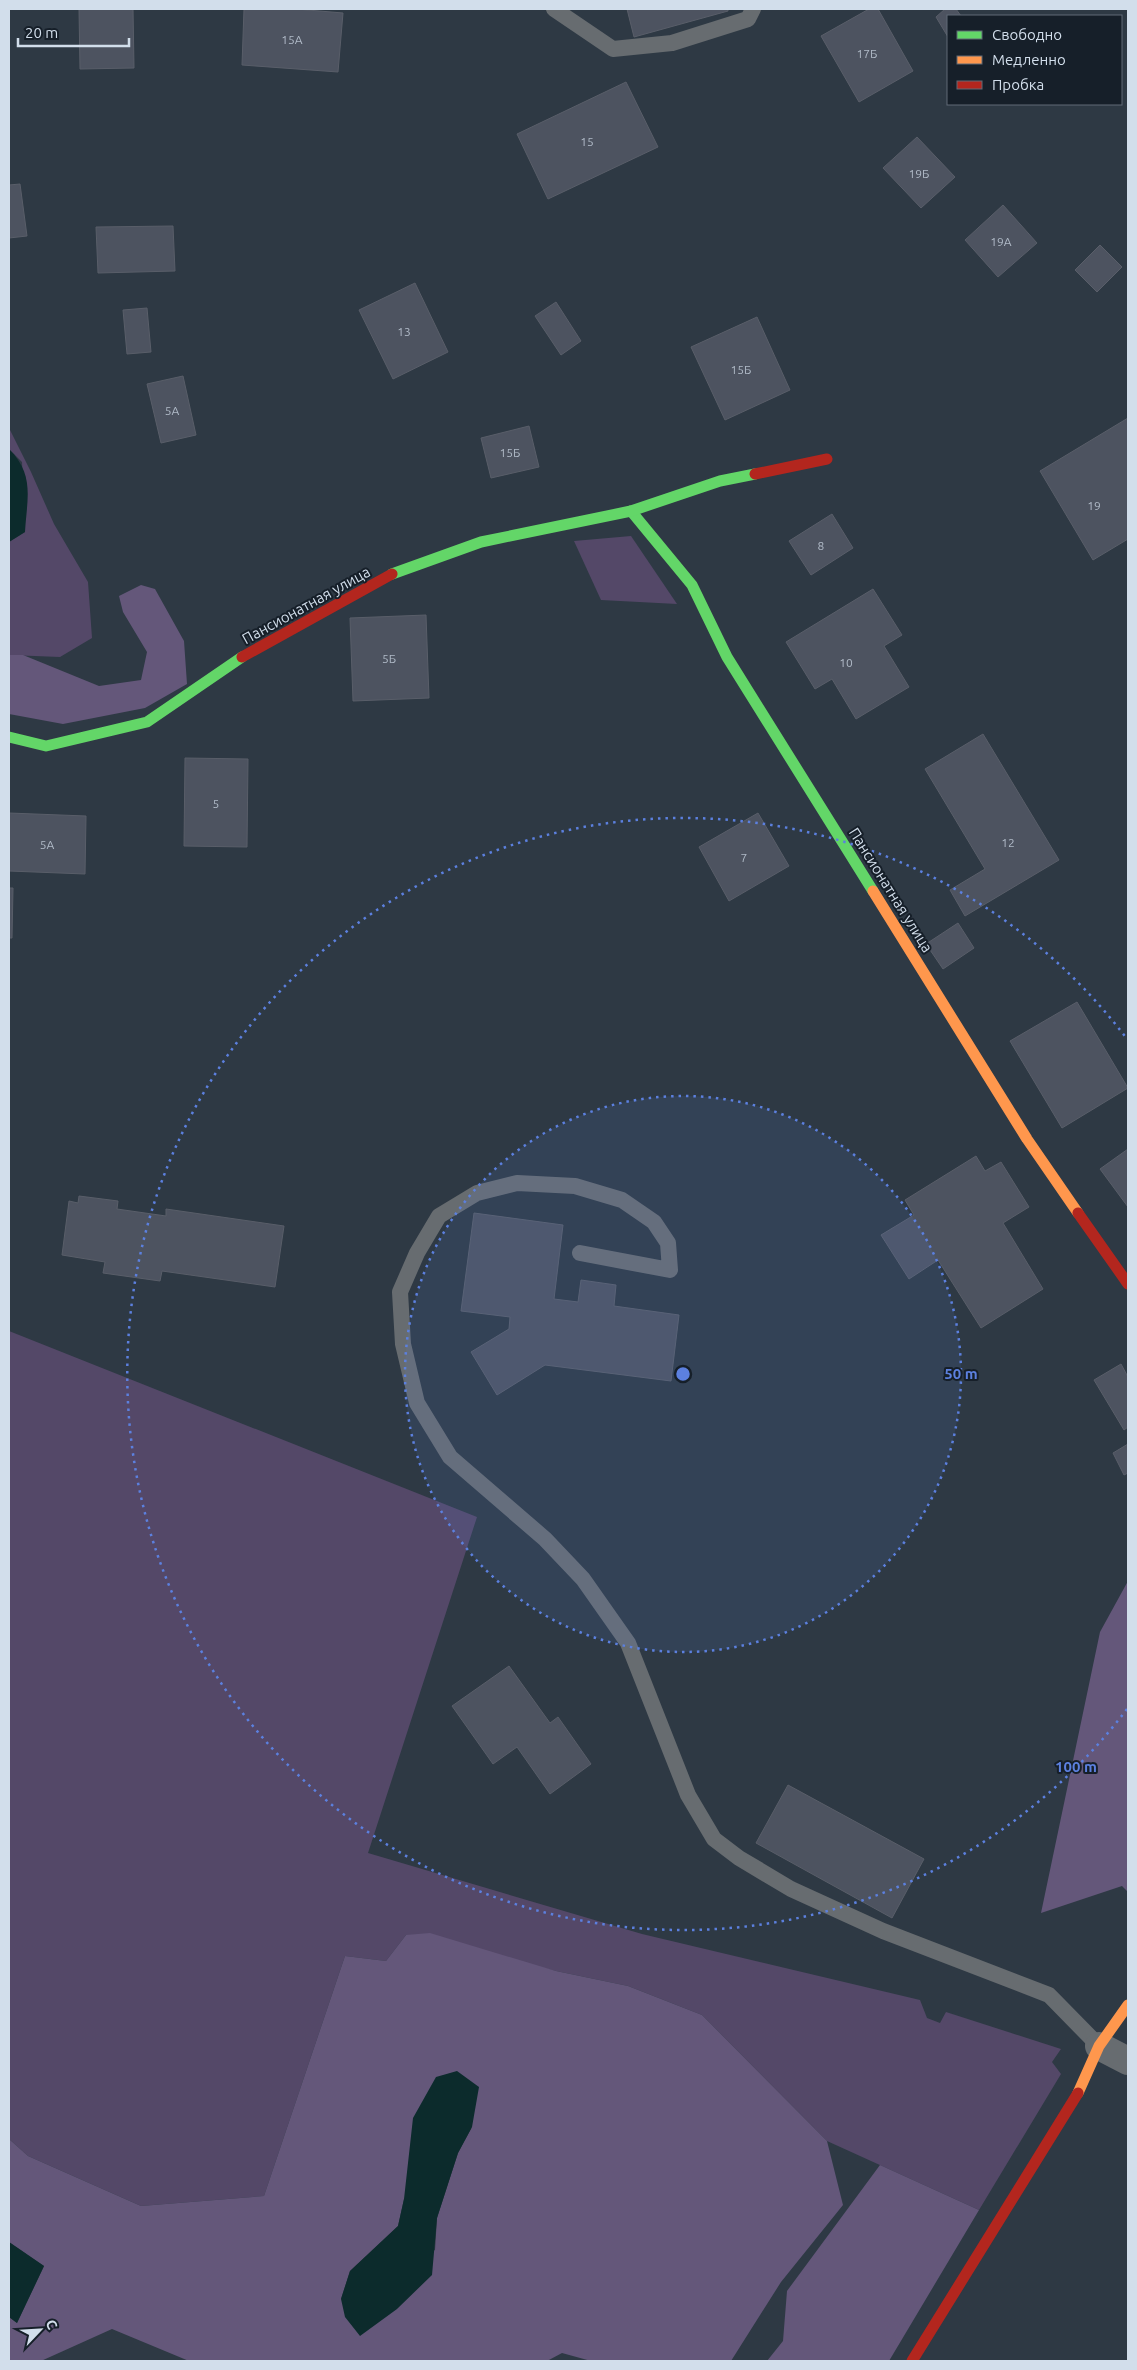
<svg xmlns="http://www.w3.org/2000/svg" width="1137" height="2370" viewBox="0 0 1137 2370" font-family="Ubuntu,sans-serif">
<style>
.green{fill:#544868}
.forest{fill:#64577a;fill-rule:evenodd}
.water{fill:#0c2b2c}
.building{fill:#4d5360;stroke:#595e69}
.lines{fill:none;stroke-linecap:round;stroke-linejoin:round}
.lane{stroke:#676c70;stroke-width:16}
.street{stroke:#676c70;stroke-width:28}
.fast{stroke:#63d668;stroke-width:11}
.slow{stroke:#ff974d;stroke-width:11}
.jam{stroke:#b3261e;stroke-width:11}
.ring{fill:none;stroke:#5c80df;stroke-width:2.5;stroke-dasharray:2.5 5}
.labels{text-anchor:middle;dominant-baseline:central;stroke-width:4;stroke-linejoin:round;paint-order:stroke}
.number-label{font-size:12px;fill:#b1bbc8}
.street-label{font-size:15px;fill:#d2deeb;stroke:#161f29}
.centre{fill:#5c80df;stroke:#161f29;stroke-width:2.5}
.ring-label{font-size:15px;text-anchor:middle;font-weight:bold;fill:#5c80df;stroke:#161f29;stroke-width:4;stroke-linejoin:round;paint-order:stroke}
</style>
<rect width="100%" height="100%" fill="#2e3944"/>
<!-- green -->
<g class="green">
<polygon points="9,428 31,472 54,524 88,582 92,638 60,657 9,655 9,542 25,532 22,462 9,449"/>
<polygon points="631,536 677,604 601,600 574,541"/>
<polygon points="9,1331 477,1517 368,1853 642,1934 920,2000 927,2018 940,2023 946,2012 1061,2049 1052,2062 1061,2074 979,2210 827,2141 702,2015 628,1986 556,1971 406,1935 386,1961 345,1956 264,2196 141,2206 28,2156 9,2139"/>
</g>
<!-- forest -->
<g class="forest">
<polygon points="141,585 155,589 184,641 187,684 145,708 63,724 9,714 9,655 23,655 99,686 141,680 147,652 123,612 119,596"/>
<polygon points="1128,1581 1128,1892 1122,1886 1041,1913 1100,1632"/>
<path d="M430,1933L556,1971L628,1986L702,2015L827,2141L843,2205L781,2282L731,2361H591L562,2353L547,2361H189L112,2329L41,2361H9V2317L17,2323L44,2266L9,2242V2139L28,2156L141,2206L264,2196L345,1956L386,1961L406,1935ZM472,2127L458,2153L437,2218L435,2250L341,2299L350,2271L398,2226L404,2199Z"/>
<polygon points="880,2165 979,2210 889,2361 767,2361 783,2341 787,2291"/>
</g>
<!-- water -->
<g class="water">
<path d="M9,449C35,475 27,498 25,532L9,542Z"/>
<polygon points="457,2071 479,2087 472,2127 458,2153 437,2218 432,2275 397,2309 360,2336 345,2317 341,2299 350,2271 398,2226 404,2199 413,2118 436,2077"/>
<polygon points="9,2242 44,2266 17,2323 9,2317"/>
</g>
<!-- building -->
<g class="building">
<polygon points="79,9 133,9 134,68 80,69"/>
<polygon points="244,9 296,9 343,13 338,72 242,65"/>
<polygon points="627,9 728,9 728,11 634,37"/>
<polygon points="869,9 878,9 913,71 859,102 821,36"/>
<polygon points="945,9 956,9 961,16 948,16 948,37 936,17"/>
<polygon points="626,82 658,147 548,199 517,134"/>
<polygon points="917,137 955,177 921,208 883,168"/>
<polygon points="20,184 27,236 9,238 9,185"/>
<polygon points="1003,205 1037,243 998,277 965,240"/>
<polygon points="173,226 175,271 98,273 96,227"/>
<polygon points="1100,245 1122,267 1097,292 1075,270"/>
<polygon points="415,283 448,352 393,379 359,310"/>
<polygon points="556,302 581,341 561,355 535,316"/>
<polygon points="147,308 151,352 127,354 123,310"/>
<polygon points="757,317 790,390 725,420 691,347"/>
<polygon points="183,376 196,435 161,443 147,384"/>
<polygon points="1128,418 1128,539 1093,560 1040,471"/>
<polygon points="529,426 539,467 491,478 481,438"/>
<polygon points="832,514 853,548 811,575 789,541"/>
<polygon points="873,589 902,635 884,646 909,687 856,719 832,679 815,689 786,642"/>
<polygon points="426,615 429,698 353,701 350,618"/>
<polygon points="983,734 1059,860 965,916 950,890 985,869 925,769"/>
<polygon points="185,758 248,759 247,847 184,846"/>
<polygon points="9,813 86,816 85,874 9,871"/>
<polygon points="758,813 789,866 729,901 699,847"/>
<polygon points="9,888 13,888 12,938 9,938"/>
<polygon points="958,923 974,948 943,969 926,944"/>
<polygon points="1077,1002 1128,1088 1062,1128 1010,1041"/>
<polygon points="1128,1149 1128,1207 1100,1169"/>
<polygon points="976,1156 985,1171 1001,1162 1029,1207 1003,1223 1043,1289 981,1328 938,1260 909,1279 881,1235 914,1215 905,1200"/>
<polygon points="79,1196 118,1201 117,1209 166,1216 166,1209 284,1226 275,1287 162,1271 160,1281 103,1273 105,1262 62,1255 69,1201 78,1203"/>
<polygon points="474,1213 563,1225 554,1299 578,1302 581,1280 616,1285 614,1306 679,1315 671,1381 545,1365 497,1395 471,1352 509,1329 510,1317 461,1311"/>
<polygon points="1121,1364 1128,1377 1128,1427 1124,1430 1094,1380"/>
<polygon points="1128,1444 1128,1473 1124,1475 1113,1453"/>
<polygon points="509,1666 550,1723 558,1717 591,1764 550,1794 517,1747 493,1764 452,1706"/>
<polygon points="788,1785 924,1859 892,1918 756,1843"/>
</g>
<g class="lines">
<!-- lane -->
<g class="lane">
<polyline points="554,9 613,49 672,43 748,19 753,9"/>
<polyline points="580,1253 670,1270 668,1243 654,1222 622,1200 575,1186 517,1183 477,1193 439,1216 417,1253 400,1292 403,1344 417,1403 450,1457 545,1539 583,1579 628,1643 688,1795 714,1839 739,1858 791,1889 883,1931 1049,1995 1099,2046"/>
</g>
<!-- street -->
<polyline class="street" points="1099,2046 1128,2061"/>
<!-- fast -->
<g class="fast">
<polyline points="631,511 692,585 727,657 873,891"/>
<polyline points="392,574 481,542 631,511 720,481 755,474"/>
<polyline points="9,737 46,746 147,722 242,657"/>
</g>
<!-- slow -->
<g class="slow">
<polyline points="873,891 1027,1139 1078,1213"/>
<polyline points="1078,2093 1099,2046 1128,2005"/>
</g>
<!-- jam -->
<g class="jam">
<polyline points="755,474 827,459"/>
<polyline points="242,657 392,574"/>
<polyline points="1078,1213 1128,1284"/>
<polyline points="912,2361 1078,2093"/>
</g>
</g>
<!-- distance rings -->
<circle cx="683" cy="1374" r="278" fill="#5c80df" fill-opacity=".12"/>
<g class="ring">
<circle cx="683" cy="1374" r="278"/>
<path d="M1127 1709A556 556 0 1 1 1127 1039"/>
</g>
<g class="labels">
<!-- number labels -->
<g class="number-label">
<text x="292" y="39">15А</text>
<text x="867" y="53">17Б</text>
<text x="587" y="141">15</text>
<text x="919" y="173">19Б</text>
<text x="1001" y="241">19А</text>
<text x="404" y="331">13</text>
<text x="741" y="369">15Б</text>
<text x="172" y="410">5А</text>
<text x="510" y="452">15Б</text>
<text x="1094" y="505">19</text>
<text x="821" y="545">8</text>
<text x="389" y="658">5Б</text>
<text x="846" y="662">10</text>
<text x="216" y="803">5</text>
<text x="1008" y="842">12</text>
<text x="47" y="844">5А</text>
<text x="744" y="857">7</text>
</g>
<!-- street labels -->
<g class="street-label">
<text transform="translate(306 605) rotate(-29)">Пансионатная улица</text>
<text transform="translate(891 890) rotate(58)">Пансионатная улица</text>
</g>
</g>
<circle cx="683" cy="1374" r="8" class="centre"/>
<g class="ring-label">
<text x="961" y="1379">50 m</text>
<text x="1076" y="1772">100 m</text>
</g>
<!-- border -->
<rect width="1137" height="2370" fill="none" stroke="#d2deeb" stroke-width="20"/>
<!-- legend -->
<rect x="947" y="15" width="175" height="90" fill="#161f29" stroke="#616b77"/>
<rect x="957" y="31" width="25" height="8" fill="#63d668" stroke="#616b77"/>
<text x="992" y="40" font-size="15" fill="#d2deeb">Свободно</text>
<rect x="957" y="56" width="25" height="8" fill="#ff974d" stroke="#616b77"/>
<text x="992" y="65" font-size="15" fill="#d2deeb">Медленно</text>
<rect x="957" y="81" width="25" height="8" fill="#b3261e" stroke="#616b77"/>
<text x="992" y="90" font-size="15" fill="#d2deeb">Пробка</text>
<!-- north arrow -->
<g transform="translate(40 2330) rotate(65)" stroke="#161f29" stroke-width="4" paint-order="stroke">
<path d="M0-4L9 19L0 12L-9 19Z" fill="#d2deeb"/>
<text y="-8" font-size="14" font-weight="bold" text-anchor="middle" fill="#d2deeb">С</text>
</g>
<!-- scale -->
<path d="M18 38v8h111v-8" fill="none" stroke="#d2deeb" stroke-width="2.5"/>
<text x="25" y="38" font-size="15" fill="#d2deeb" stroke="#161f29" stroke-width="4" paint-order="stroke">20 m</text>
</svg>
